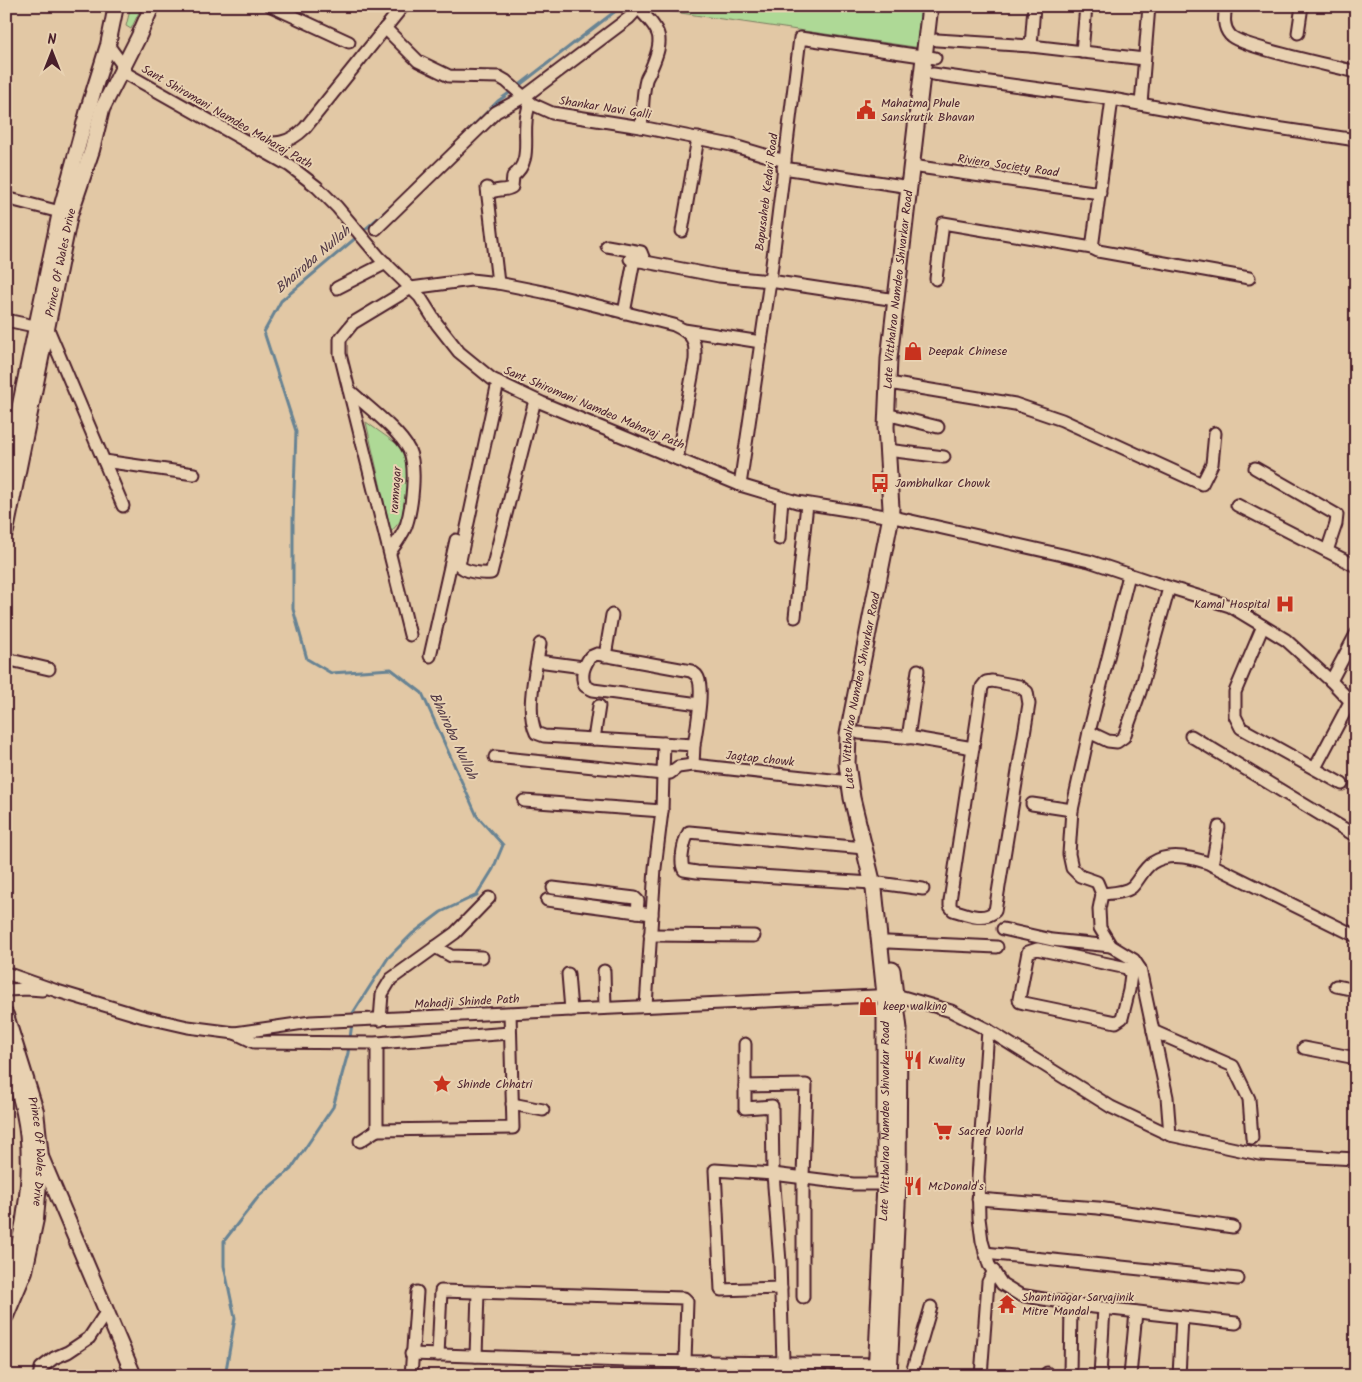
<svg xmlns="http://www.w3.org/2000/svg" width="1362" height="1382" viewBox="0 0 1362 1382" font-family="Kalam,sans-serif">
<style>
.green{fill:#aed996;stroke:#7c7c60}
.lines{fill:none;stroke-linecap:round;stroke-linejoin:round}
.stream{stroke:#678393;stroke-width:3}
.minor-casing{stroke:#4a1f2b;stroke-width:15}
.tertiary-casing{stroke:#4a1f2b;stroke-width:18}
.secondary-casing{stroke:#4a1f2b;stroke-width:19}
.minor{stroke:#e8d1b1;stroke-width:11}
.tertiary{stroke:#e8d1b1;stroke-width:14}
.secondary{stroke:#e8d1b1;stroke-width:15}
.labels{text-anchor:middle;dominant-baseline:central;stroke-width:4;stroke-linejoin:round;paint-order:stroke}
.poi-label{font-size:12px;fill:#4a1f2b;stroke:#e8d1b1;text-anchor:start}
.street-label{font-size:12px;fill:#4a1f2b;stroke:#e8d1b1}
.water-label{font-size:14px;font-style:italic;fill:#513845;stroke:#e8d1b1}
</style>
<rect width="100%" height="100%" fill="#e2c8a5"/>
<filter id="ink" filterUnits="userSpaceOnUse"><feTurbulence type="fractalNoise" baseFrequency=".02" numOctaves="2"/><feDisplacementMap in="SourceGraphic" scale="10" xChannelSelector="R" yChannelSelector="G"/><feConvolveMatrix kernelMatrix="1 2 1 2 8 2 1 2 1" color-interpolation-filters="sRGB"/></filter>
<g filter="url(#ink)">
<!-- green -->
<g class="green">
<polygon points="131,6 142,6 131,29 126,26"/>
<polygon points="667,6 924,6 921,48 667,11"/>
<polygon points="366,422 411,454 402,519 391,532"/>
</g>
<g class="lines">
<!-- stream -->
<g class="stream">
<polyline points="517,87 622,6"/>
<polyline points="469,130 498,101 512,91"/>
<polyline points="362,232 397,201"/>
<polyline points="353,1017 353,1013 388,958 412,934 441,912 477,895 493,869 503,845 477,816 422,693 391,669 331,673 307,659 293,609 293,520 296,431 264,332 281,301 358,236"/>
<polyline points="225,1376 235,1318 224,1266 224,1241 259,1196 291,1169 333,1107 348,1053 352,1023"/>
</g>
<!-- minor casing -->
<g class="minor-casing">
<g id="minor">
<polyline points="271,6 349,42"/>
<path d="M1226,6C1224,17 1223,27 1230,35C1240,47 1335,66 1356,72"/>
<path d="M638,8C661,32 665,37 651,69C650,73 647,76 646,80C642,95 643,112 641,127"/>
<polyline points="385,28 418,61 449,76 499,77 506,81 532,104 552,113 641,127 731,145 785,161"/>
<polyline points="1298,33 1302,6"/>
<polyline points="937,40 1031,46 1144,59"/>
<polyline points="108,45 124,67 127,74 290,166 317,187 337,207 379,257 420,297 437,324 459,352 492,379 542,403 740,485 797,502 898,518 1089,561 1155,583 1230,606 1286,640 1331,681 1356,707"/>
<polyline points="1031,46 1034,6"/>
<polyline points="1082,52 1086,6"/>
<polyline points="933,74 1112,99"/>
<polyline points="1141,104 1149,6"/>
<path d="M248,142C272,143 286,147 305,128L403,6"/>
<polyline points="912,166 1100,193"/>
<polyline points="783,168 910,187"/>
<polyline points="487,188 498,283"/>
<path d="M488,194C496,188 504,192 512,187L513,176C531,163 524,141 526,122C526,116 528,109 530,102"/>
<polyline points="6,198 60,212"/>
<polyline points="376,229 496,112 524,97 629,18 640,6"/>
<polyline points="682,231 698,138"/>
<polyline points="607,246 641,252 643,257 639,261"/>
<polyline points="630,259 719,276 770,281 896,300"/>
<polyline points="1249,278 1098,251 1092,248 1112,99 1251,124 1356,140"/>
<polyline points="936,279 943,223 1092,248"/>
<polyline points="337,288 386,263"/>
<polyline points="624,313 634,260"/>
<polyline points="6,320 48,329 123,506"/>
<polyline points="684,330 761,342"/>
<path d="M498,382L459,565C464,572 482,574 491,573L535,400"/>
<polyline points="895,384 1015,404 1062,420 1202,484 1212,464 1215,433"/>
<path d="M349,390C365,405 400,431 409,450C417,467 412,508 406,526C402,536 396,544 390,552"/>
<polyline points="894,416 938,427"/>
<polyline points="895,451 944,457"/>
<polyline points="104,461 194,474"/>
<polyline points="1255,468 1337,515 1336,524 1327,551"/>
<polyline points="740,485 770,281 800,38 935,58"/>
<polyline points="1237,505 1356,566"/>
<polyline points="779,539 782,498"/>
<polyline points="1129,575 1089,732 1072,810 1069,854 1072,868 1080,876 1097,882 1102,894 1099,909 1100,928 1111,946 1134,960 1140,969 1167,1097 1170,1135"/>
<polyline points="795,617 807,504"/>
<polyline points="1263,626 1235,692 1235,716 1241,728 1342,784"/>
<path d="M410,635L340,354V339L353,323L411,288L471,280L498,283L543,292L674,325C693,334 696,340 695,360L677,459"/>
<path d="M540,644C536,669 525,710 536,733L544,736L694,745L693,765"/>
<polyline points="430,656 456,540"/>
<polyline points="605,656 612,615"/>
<polyline points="6,659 49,669"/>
<polyline points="538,661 583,667"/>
<path d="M992,681L1019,686L1027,692L1029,704L995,911C984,922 966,914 953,910L950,906V901L982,687L986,682Z"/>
<polyline points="1331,681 1356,634"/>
<polyline points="1089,732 1108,741 1117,742 1124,737 1140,692 1169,588"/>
<polyline points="859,733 914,738 973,748"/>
<polyline points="1191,736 1356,836"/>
<polyline points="908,738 918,670"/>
<polyline points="594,739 599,706"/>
<path d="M694,745C696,731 705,687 697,676C696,674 693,673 691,671L597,654L590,657C584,666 580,675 585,686L593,690L699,704"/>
<polyline points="495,757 663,774 664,743"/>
<polyline points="1315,768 1350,702"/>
<polyline points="524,801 662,811"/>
<polyline points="1032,804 1072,810"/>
<path d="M864,848L689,832C684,840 679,862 684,870L697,872L872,883"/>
<polyline points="1212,865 1219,827"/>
<polyline points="879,883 923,889"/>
<polyline points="553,888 635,898 638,901 637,912"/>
<path d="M1102,894C1111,893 1125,893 1132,887C1139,880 1143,869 1152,863C1168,852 1191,857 1208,863L1356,936"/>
<polyline points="547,900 652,914"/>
<polyline points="1003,929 1052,940 1111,946"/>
<polyline points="650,935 754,936"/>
<polyline points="888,942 997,947"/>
<polyline points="435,947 451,956 482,957"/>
<polyline points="1127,968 1131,974 1129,990 1122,1018 1116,1022 1024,1003 1020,1002 1019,999 1028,952 1037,949 1127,968 1140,969"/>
<polyline points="604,971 605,1008"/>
<polyline points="6,973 57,991 144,1017 188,1027 235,1033 311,1022 896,995 951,1011 988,1030 1111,1107 1170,1135 1259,1154 1356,1159"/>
<polyline points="568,974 571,1010"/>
<polyline points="1336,986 1356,990"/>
<polyline points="6,990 29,989 42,990"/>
<polyline points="646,1006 655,868 662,811 663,774 670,773 678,767 693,765 850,782"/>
<polyline points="380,1020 382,994 391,979 455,933 489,898"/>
<polyline points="988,1030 978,1177 979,1218 982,1241 989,1265 1002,1284 1020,1295 1085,1306 1236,1323"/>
<polyline points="1153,1031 1233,1066 1249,1099 1252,1138"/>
<polyline points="235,1033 254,1042 377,1043 510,1033"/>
<polyline points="377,1043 377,1130 513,1128 510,1013"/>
<polyline points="745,1044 745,1086 806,1085 803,1176 803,1297"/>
<polyline points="1304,1048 1356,1058"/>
<polyline points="745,1086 745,1108 772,1106 773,1174 715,1170 721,1290 781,1288"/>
<polyline points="512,1104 543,1110"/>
<polyline points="360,1141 377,1130"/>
<polyline points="978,1199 1098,1208 1233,1227"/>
<polyline points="985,1253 1238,1279"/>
<polyline points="411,1354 627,1361 884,1364"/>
<polyline points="438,1355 441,1291 684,1298 687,1301 685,1361"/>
<polyline points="476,1356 478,1292"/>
<polyline points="708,1361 708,1376"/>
<polyline points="783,1362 780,1262 773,1174 853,1184 893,1184"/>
<polyline points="39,1376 41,1368 54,1358 68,1352 89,1338 107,1311"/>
<polyline points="411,1376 417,1292"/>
<polyline points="911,1376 931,1307"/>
<polyline points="981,1376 988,1282 994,1271"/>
<polyline points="1047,1376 1047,1373"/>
<polyline points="1070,1376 1071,1304"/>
<polyline points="1100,1376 1104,1308"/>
<polyline points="1130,1376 1136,1312"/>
<polyline points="1179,1376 1182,1317"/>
</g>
</g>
<!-- tertiary casing -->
<g class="tertiary-casing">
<g id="tertiary">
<polyline points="6,472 60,212 89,106 108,45 116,6"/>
<path id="s1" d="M6,531L70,215L92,150L102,109L138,38L152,6"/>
<path id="s2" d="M6,1015L36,1111L41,1157L36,1219L25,1271L6,1316"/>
<path d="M6,1054C13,1073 20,1093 24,1113C35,1164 26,1237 6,1284"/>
<polyline points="29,1157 41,1157 134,1376"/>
</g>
</g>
<!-- secondary casing -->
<g class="secondary-casing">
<g id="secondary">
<path id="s3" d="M876,1376L885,1184V995L874,889L852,798L847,764L848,734L890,521L891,508L886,427L889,359L930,6"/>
<polyline points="889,1376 898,1184 899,1029 892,970"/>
</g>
</g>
<!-- minor -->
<use href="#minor" class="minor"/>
<!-- tertiary -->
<use href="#tertiary" class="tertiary"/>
<!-- secondary -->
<use href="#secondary" class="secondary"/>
</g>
</g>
<!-- icons -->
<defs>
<g id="civic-bare" transform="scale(1.5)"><path d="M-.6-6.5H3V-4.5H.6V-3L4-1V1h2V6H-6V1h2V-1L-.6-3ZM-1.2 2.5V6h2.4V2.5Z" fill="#c8321e" stroke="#e8d1b1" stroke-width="2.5" paint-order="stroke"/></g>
<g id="shop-bare" transform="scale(1.5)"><path d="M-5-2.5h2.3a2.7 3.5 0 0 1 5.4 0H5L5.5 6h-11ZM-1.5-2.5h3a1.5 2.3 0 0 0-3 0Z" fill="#c8321e" stroke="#e8d1b1" stroke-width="2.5" paint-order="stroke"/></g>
<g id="bus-bare" transform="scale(1.5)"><path d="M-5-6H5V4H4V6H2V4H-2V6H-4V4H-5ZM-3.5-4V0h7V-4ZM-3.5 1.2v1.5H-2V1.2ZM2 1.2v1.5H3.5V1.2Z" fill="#c8321e" stroke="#e8d1b1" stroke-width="2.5" paint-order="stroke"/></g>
<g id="hospital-bare" transform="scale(1.5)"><path d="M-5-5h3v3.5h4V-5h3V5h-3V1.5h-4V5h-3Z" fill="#c8321e" stroke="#e8d1b1" stroke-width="2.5" paint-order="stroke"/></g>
<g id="restaurant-bare" transform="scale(1.5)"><path d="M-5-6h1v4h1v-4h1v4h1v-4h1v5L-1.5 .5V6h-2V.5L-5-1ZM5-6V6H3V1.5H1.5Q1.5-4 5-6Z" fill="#c8321e" stroke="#e8d1b1" stroke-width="2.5" paint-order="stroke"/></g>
<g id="sight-bare" transform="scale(1.5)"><path d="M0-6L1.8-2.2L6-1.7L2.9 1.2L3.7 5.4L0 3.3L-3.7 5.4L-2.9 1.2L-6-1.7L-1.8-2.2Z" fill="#c8321e" stroke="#e8d1b1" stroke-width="2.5" paint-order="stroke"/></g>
<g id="supermarket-bare" transform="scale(1.5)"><path d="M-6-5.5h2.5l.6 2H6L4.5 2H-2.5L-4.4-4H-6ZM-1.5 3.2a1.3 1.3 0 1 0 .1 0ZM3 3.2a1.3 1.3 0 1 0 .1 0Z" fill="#c8321e" stroke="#e8d1b1" stroke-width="2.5" paint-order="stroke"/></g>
<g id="temple-bare" transform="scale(1.5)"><path d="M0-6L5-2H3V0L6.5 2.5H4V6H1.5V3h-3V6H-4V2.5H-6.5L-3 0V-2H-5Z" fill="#c8321e" stroke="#e8d1b1" stroke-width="2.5" paint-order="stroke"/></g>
</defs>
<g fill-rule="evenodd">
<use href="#civic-bare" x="866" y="110"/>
<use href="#shop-bare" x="913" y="351"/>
<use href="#bus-bare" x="880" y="483"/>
<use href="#hospital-bare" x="1285" y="604"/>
<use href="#shop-bare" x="868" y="1006"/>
<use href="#restaurant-bare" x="913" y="1060"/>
<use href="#sight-bare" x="442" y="1084"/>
<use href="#supermarket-bare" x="943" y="1131"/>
<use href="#restaurant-bare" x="913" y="1186"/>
<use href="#temple-bare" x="1007" y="1304"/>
</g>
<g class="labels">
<!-- poi labels -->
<g class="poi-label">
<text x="881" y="103">Mahatma Phule<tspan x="881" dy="14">Sanskrutik Bhavan</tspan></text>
<text x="928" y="351">Deepak Chinese</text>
<text x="895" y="483">Jambhulkar Chowk</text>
<text x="1270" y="604" text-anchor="end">Kamal Hospital</text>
<text x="883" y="1006">keep walking</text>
<text x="928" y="1060">Kwality</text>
<text x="457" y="1084">Shinde Chhatri</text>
<text x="958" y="1131">Sacred World</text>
<text x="928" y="1186">McDonald's</text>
<text x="1022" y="1297">Shantinagar Sarvajinik<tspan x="1022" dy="14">Mitre Mandal</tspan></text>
</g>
<!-- street labels -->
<g class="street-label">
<text transform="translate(605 108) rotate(9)">Shankar Navi Galli</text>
<text transform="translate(227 117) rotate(30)">Sant Shiromani Namdeo Maharaj Path</text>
<text transform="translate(1008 166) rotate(8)">Riviera Society Road</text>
<text transform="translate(767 192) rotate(-83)">Bapusaheb Kedari Road</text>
<text stroke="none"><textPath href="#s1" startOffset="274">Prince Of Wales Drive</textPath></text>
<text stroke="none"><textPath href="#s3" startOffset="1095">Late Vitthalrao Namdeo Shivarkar Road</textPath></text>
<text transform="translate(594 408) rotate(23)">Sant Shiromani Namdeo Maharaj Path</text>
<text transform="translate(396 490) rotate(-86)">ramnagar</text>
<text stroke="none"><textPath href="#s3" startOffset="690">Late Vitthalrao Namdeo Shivarkar Road</textPath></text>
<text transform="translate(760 759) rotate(6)">Jagtap chowk</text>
<text transform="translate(467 1002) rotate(-3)">Mahadji Shinde Path</text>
<text stroke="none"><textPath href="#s3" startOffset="255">Late Vitthalrao Namdeo Shivarkar Road</textPath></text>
<text stroke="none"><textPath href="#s2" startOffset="141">Prince Of Wales Drive</textPath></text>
</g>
<!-- water labels -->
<g class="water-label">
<text transform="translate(313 260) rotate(-41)">Bhairoba Nullah</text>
<text transform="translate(453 736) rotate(65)">Bhairoba Nullah</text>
</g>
</g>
<!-- margin -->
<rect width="1362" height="1382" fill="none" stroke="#e8d1b1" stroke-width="25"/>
<rect x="12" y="12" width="1337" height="1357" fill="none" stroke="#4a1f2b" stroke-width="2" filter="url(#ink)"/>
<!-- north arrow -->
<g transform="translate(52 52)" stroke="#e8d1b1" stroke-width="4" paint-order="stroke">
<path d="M0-4L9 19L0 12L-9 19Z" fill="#4a1f2b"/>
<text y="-8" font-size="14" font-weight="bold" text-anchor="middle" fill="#4a1f2b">N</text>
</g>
</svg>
